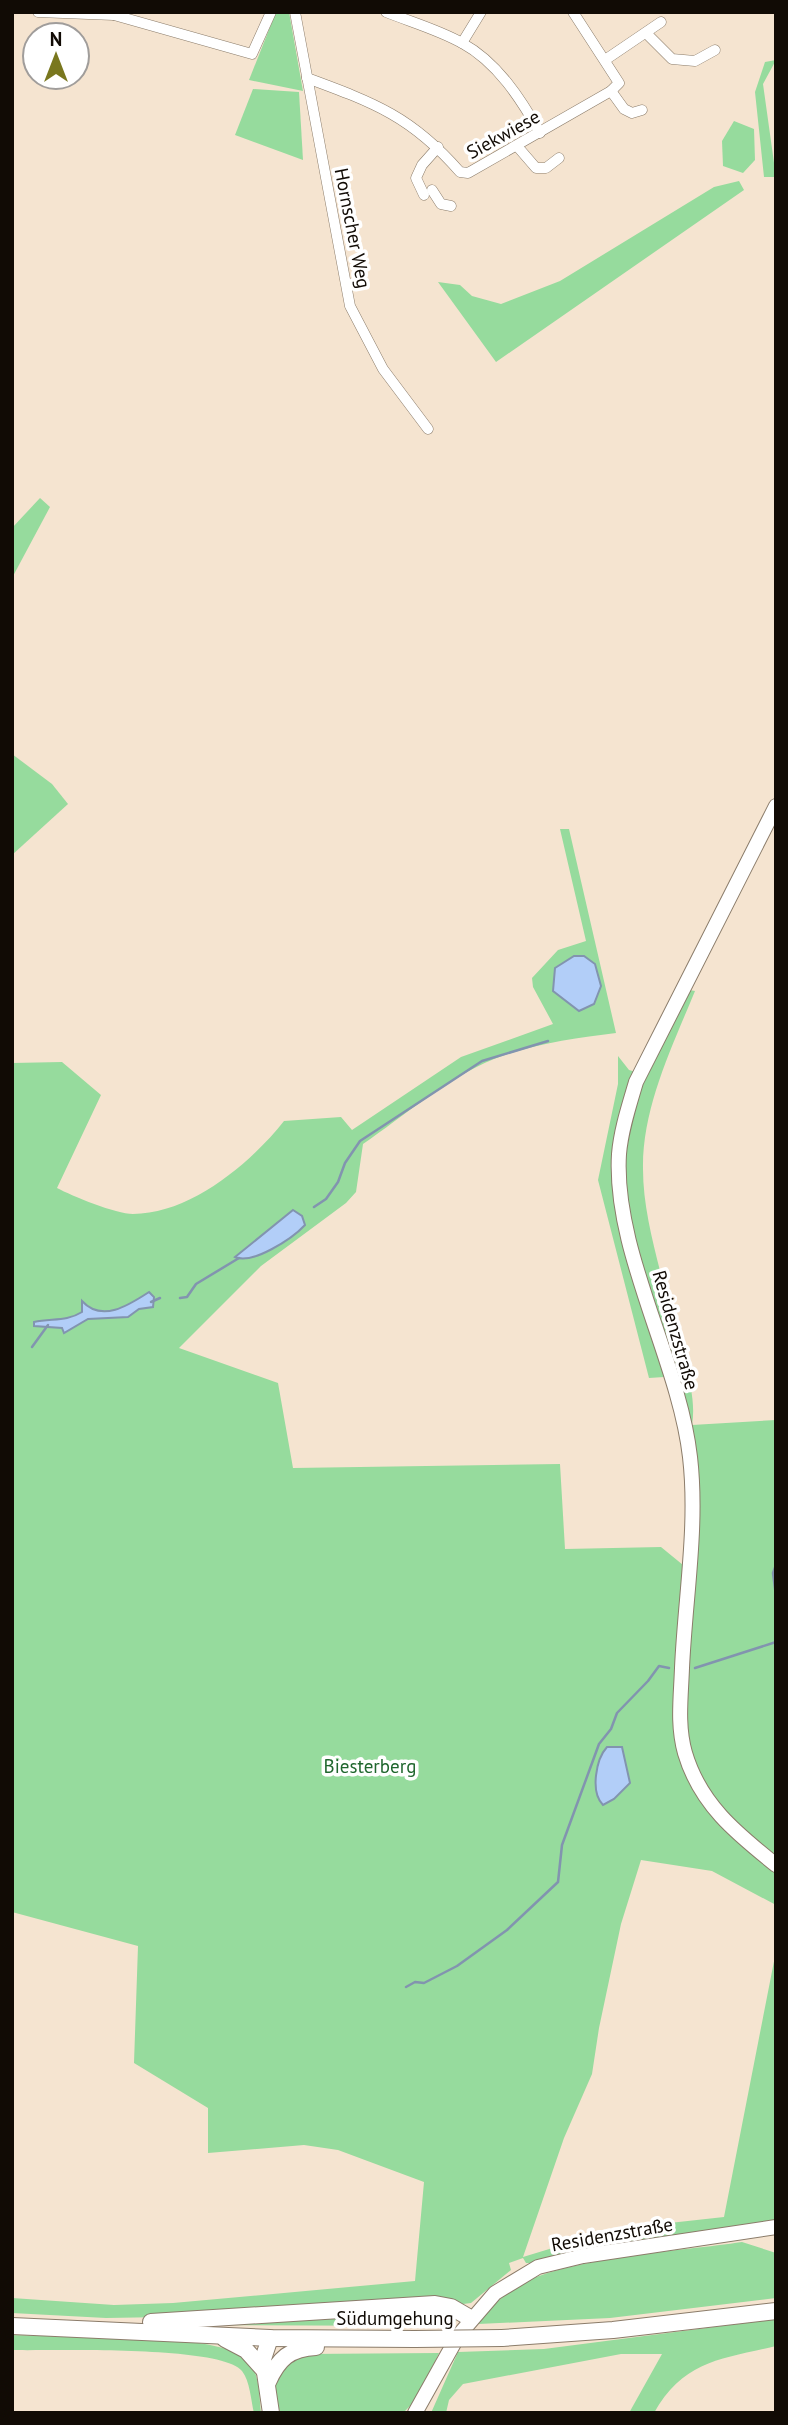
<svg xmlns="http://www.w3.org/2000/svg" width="788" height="2425" viewBox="0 0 788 2425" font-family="'PT Sans',sans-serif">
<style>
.green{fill:#96db9d}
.water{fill:#b2cef8;stroke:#8294af;stroke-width:2}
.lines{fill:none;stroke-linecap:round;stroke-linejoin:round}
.stream{stroke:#8294af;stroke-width:2.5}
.minor-casing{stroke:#8b7c6a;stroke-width:11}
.secondary-casing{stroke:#8b7c6a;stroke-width:16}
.primary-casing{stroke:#8b7c6a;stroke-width:18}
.minor{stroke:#fff;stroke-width:10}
.secondary{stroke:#fff;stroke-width:14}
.primary{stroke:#fff;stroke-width:16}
.primary-bridge-casing{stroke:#8b7c6a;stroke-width:18;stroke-linecap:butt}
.primary-bridge{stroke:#fff;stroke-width:16}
.labels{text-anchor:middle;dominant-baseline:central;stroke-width:7;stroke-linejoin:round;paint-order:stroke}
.street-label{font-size:19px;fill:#110b05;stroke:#fff}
.park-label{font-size:19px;fill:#20672e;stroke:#fff}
</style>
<rect width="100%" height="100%" fill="#f5e4d0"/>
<!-- green -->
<g class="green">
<polygon points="276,12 289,12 303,91 249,80"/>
<polygon points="776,60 763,84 776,177 764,177 755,92 765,62"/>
<polygon points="253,89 299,92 303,160 235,135"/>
<polygon points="734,121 754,129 755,160 743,173 723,166 722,141"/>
<polygon points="739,181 744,190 496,362 438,282 460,285 472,296 501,304 560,281 714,187"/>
<polygon points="40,498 50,507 12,578 12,528"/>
<polygon points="12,754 52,784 68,804 12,855"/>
<path d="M560,829H569L616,1033C576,1038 532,1044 494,1059C447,1078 404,1116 363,1144L356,1192L346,1203L261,1266L179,1348L278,1383L293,1468L560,1464L565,1549L661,1547L683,1565L698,1493L692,1425L664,1377L649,1378L598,1180L618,1084V1056L629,1070L646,1075L689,990L695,991C672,1047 642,1108 643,1169C643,1218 661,1269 671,1316C679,1351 698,1390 692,1425L776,1420V1905L712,1871L641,1860L621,1924L599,2028L592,2074L564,2138L523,2257L615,2229L724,2217L776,1951V2222L584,2247L531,2263H526L523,2258L509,2263L511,2270L471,2303L463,2304L165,2317L106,2318L12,2313V2298L114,2305L173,2303L415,2281L424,2182L338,2150L304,2145L208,2153V2108L134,2063L138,1946L12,1912V1063L62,1062L101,1095L57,1188C72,1196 116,1214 133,1214C190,1214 250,1164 284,1121L341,1117L352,1130L461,1057L553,1024L533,987L532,978L558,950L586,941Z"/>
<path d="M742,2242L776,2253V2298L610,2318L478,2324C488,2312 499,2298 512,2289C558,2258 683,2251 742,2242Z"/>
<polygon points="438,2312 455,2318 456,2321 453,2325 424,2326 194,2325"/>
<path d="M776,2319V2346C722,2359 684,2360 654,2413H629L662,2354H621L463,2384L449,2400L446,2413H431L458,2352L544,2349Z"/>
<path d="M12,2335C61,2337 210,2331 245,2358C260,2370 259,2395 261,2413H254C251,2401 250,2381 242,2371C221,2345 52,2351 12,2350Z"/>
<polygon points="439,2353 417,2399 403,2413 280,2413 275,2390 277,2375 293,2358 306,2354"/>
</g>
<!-- water -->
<g class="water">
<polygon points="574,956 584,956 595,964 601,986 594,1004 579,1011 553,991 555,968"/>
<path d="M293,1210L302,1216L305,1225C292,1239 252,1265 235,1257Z"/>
<path d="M149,1292L154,1297L153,1307L139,1309L128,1317L88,1319L64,1333L62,1328L34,1326V1322C52,1318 66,1322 82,1312V1301C102,1323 129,1305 149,1292Z"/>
<path d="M607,1747H622L630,1783L614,1799L603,1805C590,1792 596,1759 607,1747Z"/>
</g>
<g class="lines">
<!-- stream -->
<g class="stream">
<polyline points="314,1207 326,1199 338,1182 345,1163 360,1141 482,1061 548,1041"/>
<polyline points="180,1298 187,1297 196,1284 239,1258"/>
<polyline points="151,1302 160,1298"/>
<polyline points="32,1347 48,1325"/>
<polyline points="776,1565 773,1573 776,1596"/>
<polyline points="695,1668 776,1642"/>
<polyline points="406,1987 415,1982 424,1983 457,1966 507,1930 558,1882 562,1845 599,1744 611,1729 617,1713 648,1681 659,1666 669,1668"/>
</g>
<!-- minor casing -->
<g class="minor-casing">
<g id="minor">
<polyline points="38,12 114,15"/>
<polyline points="113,12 114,15 252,54 271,12"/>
<polyline points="295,12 350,306 383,369 428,429"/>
<path d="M386,12C411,22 439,30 462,43C497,62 521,99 540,133"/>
<polyline points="646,33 672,59 695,61 715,50"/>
<polyline points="462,43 481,12"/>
<polyline points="605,60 661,22"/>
<path d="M307,78C375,103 412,117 460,172L468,173L611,91L619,83L573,12"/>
<polyline points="611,91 624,109 632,113 642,110"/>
<polyline points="517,146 536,168 546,168 559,158"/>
<polyline points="432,190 441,204 451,206"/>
<polyline points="424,195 416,178 422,165 438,147"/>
</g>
</g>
<!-- secondary casing -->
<g class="secondary-casing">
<g id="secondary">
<path d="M776,806L636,1082C629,1106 621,1130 619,1154C613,1251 679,1360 690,1457C698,1526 685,1599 682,1668C681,1697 677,1725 685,1753C700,1804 736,1833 776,1865"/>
<polyline points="415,2413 458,2336 495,2293 538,2267 583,2256 776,2227"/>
</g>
</g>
<!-- primary casing -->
<g class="primary-casing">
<g id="primary">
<polyline points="151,2322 435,2304 451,2307 470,2318"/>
<polyline points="12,2326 270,2338 415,2339"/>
<polyline points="270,2338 263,2359 271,2413"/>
<polyline points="502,2338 613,2330 776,2311"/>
<polyline points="225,2339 246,2350 264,2370"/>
<path d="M268,2382C278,2359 290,2348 316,2347"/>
</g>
</g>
<!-- minor -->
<use href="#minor" class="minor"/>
<!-- secondary -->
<use href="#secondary" class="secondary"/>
<!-- primary -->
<use href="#primary" class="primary"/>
<!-- primary-bridge casing -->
<g class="primary-bridge-casing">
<polyline id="primary-bridge" points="415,2339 502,2338"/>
</g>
<!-- primary-bridge -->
<use href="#primary-bridge" class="primary-bridge"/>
</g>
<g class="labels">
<!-- street labels -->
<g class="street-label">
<text transform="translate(503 134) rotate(-29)">Siekwiese</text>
<text transform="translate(353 228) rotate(79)">Hornscher Weg</text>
<text transform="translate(676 1330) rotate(74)">Residenzstraße</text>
<text transform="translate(612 2234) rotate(-10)">Residenzstraße</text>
<text x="395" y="2318">Südumgehung</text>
</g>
<!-- park labels -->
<g class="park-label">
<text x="370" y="1766">Biesterberg</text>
</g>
</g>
<!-- border -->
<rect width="788" height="2425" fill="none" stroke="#110b05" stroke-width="28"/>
<!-- north arrow -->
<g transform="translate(56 56)"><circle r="33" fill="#ffffff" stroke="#a09d9b" stroke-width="2"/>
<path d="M0-5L12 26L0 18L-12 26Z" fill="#79771e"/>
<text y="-10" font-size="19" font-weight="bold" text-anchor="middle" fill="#110b05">N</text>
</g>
</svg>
